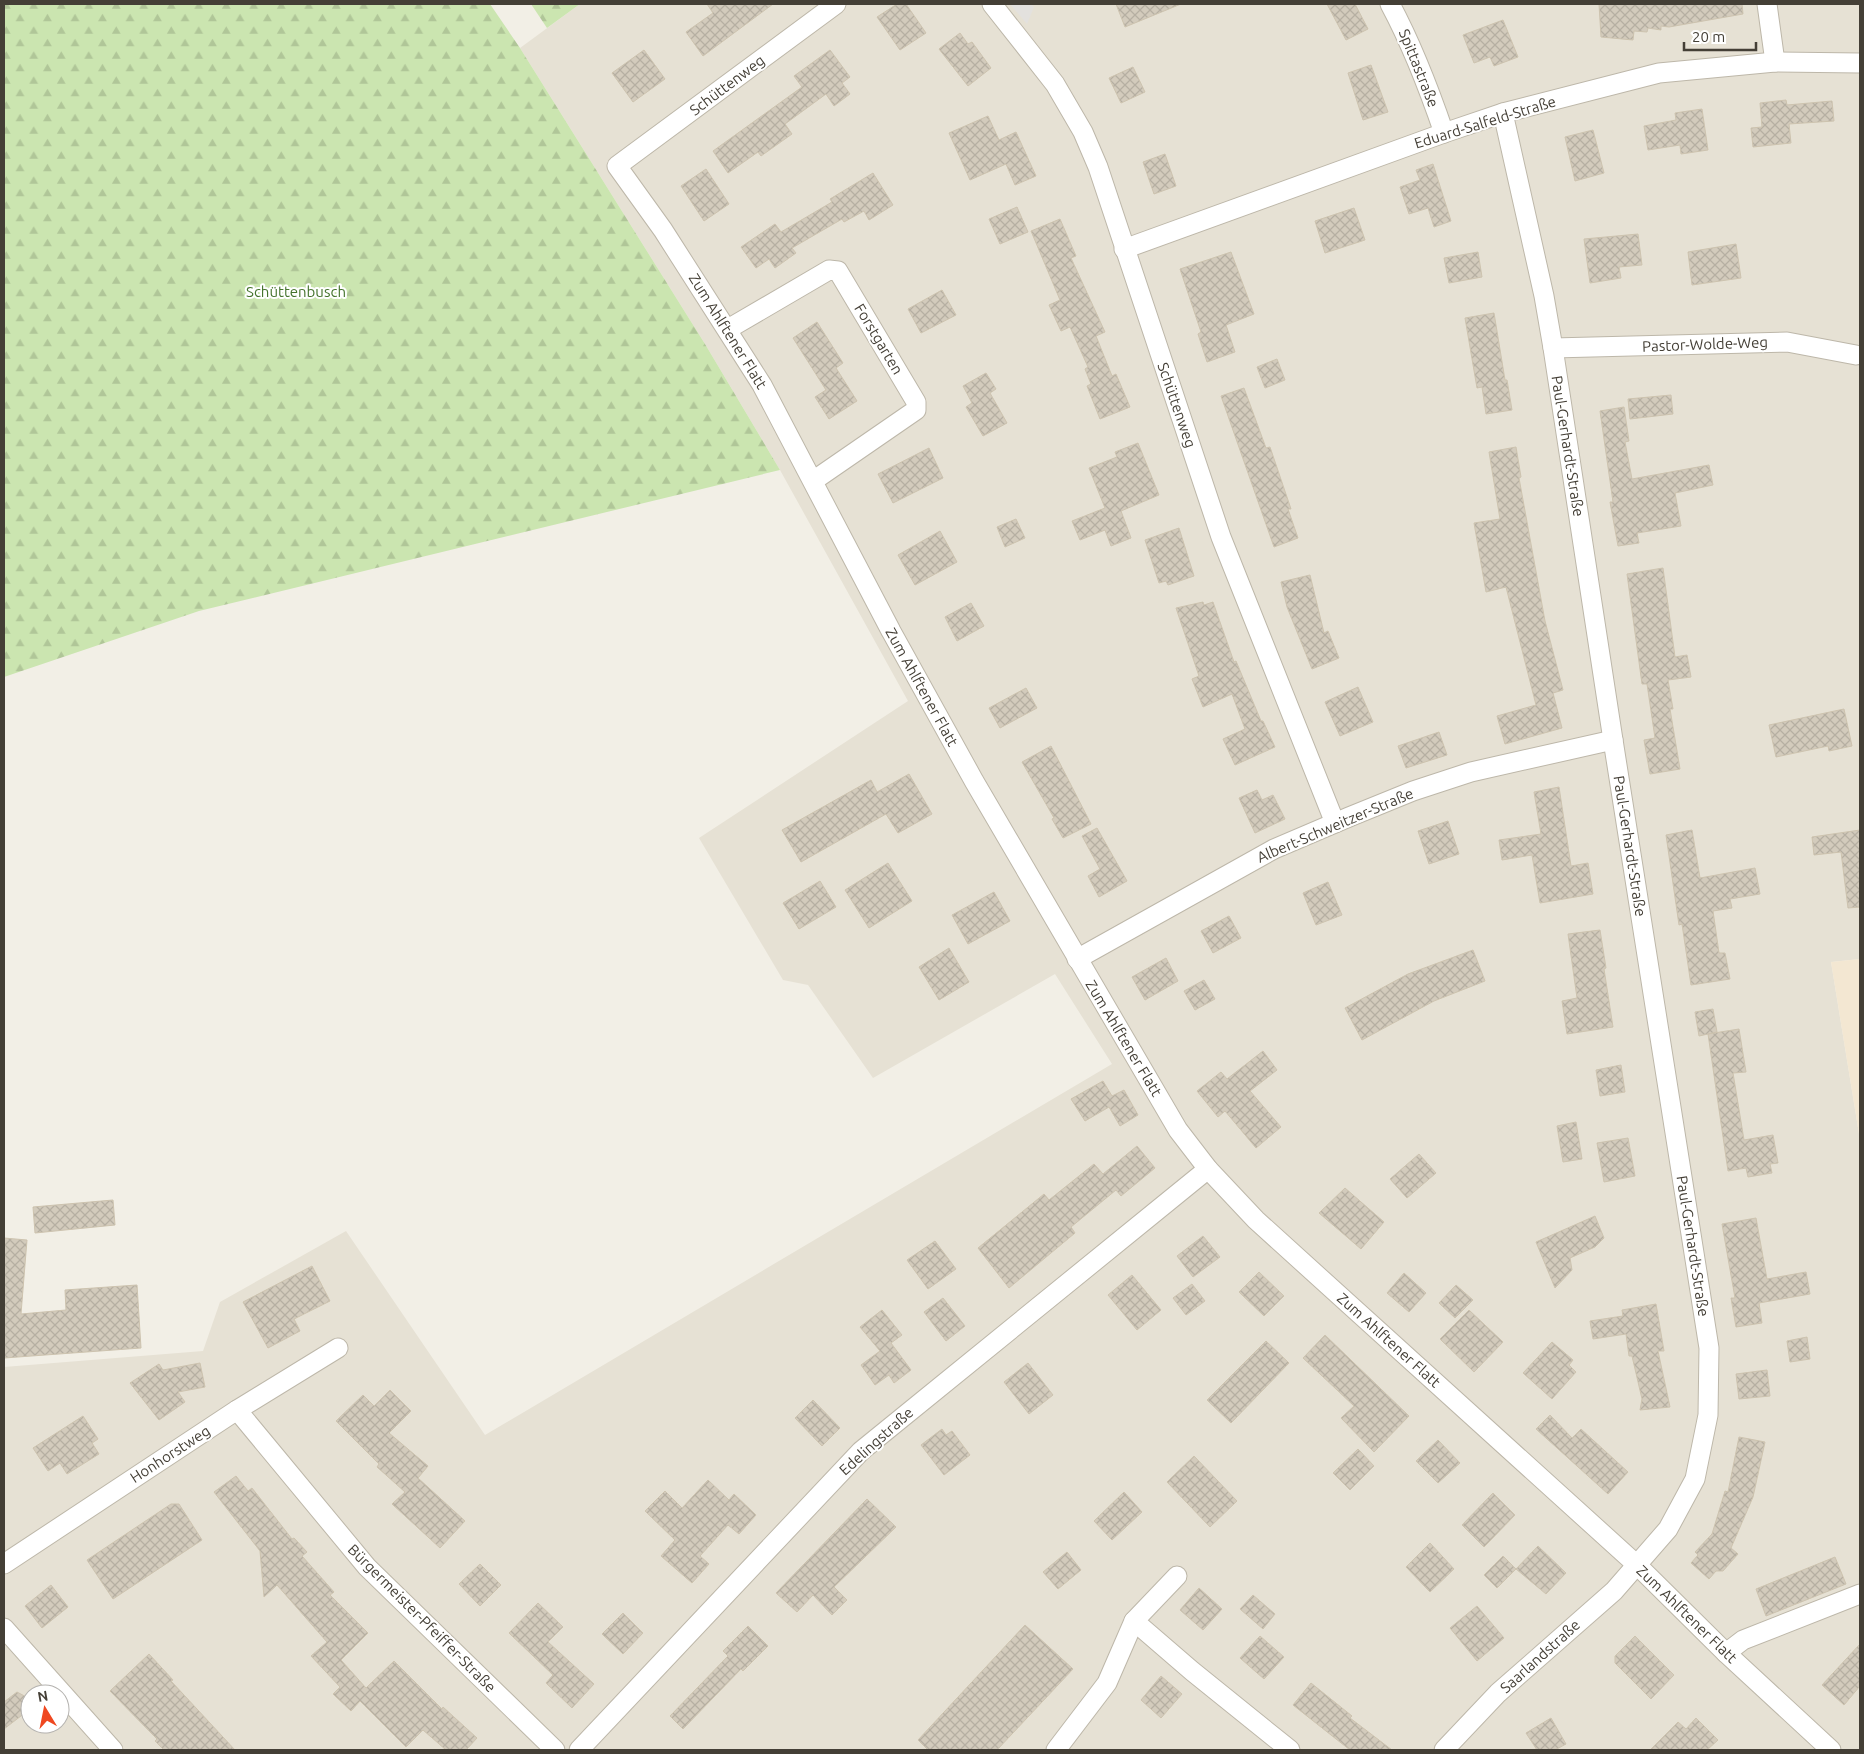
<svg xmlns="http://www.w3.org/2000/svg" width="1864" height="1754" viewBox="0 0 1864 1754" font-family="Ubuntu,sans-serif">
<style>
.residential{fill:#e6e1d4;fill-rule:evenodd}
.commercial{fill:#f3e7d2}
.forest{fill:url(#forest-firs)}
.parking{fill:#e3e1de}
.building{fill:url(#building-cross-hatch);stroke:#cdc3af}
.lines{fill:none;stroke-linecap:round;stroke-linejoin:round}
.minor-casing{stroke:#bdb7a9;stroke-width:21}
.minor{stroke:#fff;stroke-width:19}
.labels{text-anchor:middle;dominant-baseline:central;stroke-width:4;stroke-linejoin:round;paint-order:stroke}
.street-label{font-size:15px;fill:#443f36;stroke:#fff}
.park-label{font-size:15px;fill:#44732c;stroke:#fff}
</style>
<defs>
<pattern id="forest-firs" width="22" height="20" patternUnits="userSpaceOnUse" patternTransform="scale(1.25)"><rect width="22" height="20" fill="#cbe5b0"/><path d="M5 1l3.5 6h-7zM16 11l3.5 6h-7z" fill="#b0c698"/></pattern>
<pattern id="building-cross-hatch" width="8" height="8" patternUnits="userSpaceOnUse" patternTransform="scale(1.25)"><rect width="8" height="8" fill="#d3cbbc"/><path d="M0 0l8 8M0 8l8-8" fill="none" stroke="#b6afa2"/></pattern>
</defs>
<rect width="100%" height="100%" fill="#f2efe6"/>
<!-- residential -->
<path class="residential" d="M580,4H1860V959L1831,962L1860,1140V1750H4V1367L203,1351L220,1302L346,1231L485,1435L1112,1064L1055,974L873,1078L808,985L783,980L699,838L908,701L780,470L705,344L520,48ZM30,1694H60V1724H30Z"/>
<!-- commercial -->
<polygon class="commercial" points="1860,959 1860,1140 1831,962"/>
<!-- forest -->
<g class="forest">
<polygon points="4,4 490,4 520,48 705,344 780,470 199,611 4,677"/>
<polygon points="531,4 580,4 547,28"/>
</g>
<!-- parking -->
<polygon class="parking" points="1010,4 1031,4 1034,7 1027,24"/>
<!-- building -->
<g class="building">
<polygon points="707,4 773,4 703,56 686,32 713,13"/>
<polygon points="897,4 906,4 926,33 900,50 877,17"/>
<polygon points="1116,4 1181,4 1125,27"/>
<polygon points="1327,4 1355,4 1368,29 1346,40"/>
<polygon points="1599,4 1742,4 1743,14 1669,27 1661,26 1661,30 1648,28 1647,32 1634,31 1633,40 1601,37"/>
<polygon points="1503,20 1518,57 1494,66 1490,57 1474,63 1463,35"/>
<polygon points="960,33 968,44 972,42 991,68 968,86 939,49"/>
<polygon points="644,50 665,79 633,102 612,73"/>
<polygon points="830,50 850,77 842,83 850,94 834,106 826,94 785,124 792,134 761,156 758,152 728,173 713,151 802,87 794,76"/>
<polygon points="1371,65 1388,112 1363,120 1348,73"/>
<polygon points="1133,67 1145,92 1121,103 1109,78"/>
<polygon points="1786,100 1787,105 1832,101 1834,121 1789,124 1791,143 1753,147 1751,128 1762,127 1760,103"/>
<polygon points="1702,109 1708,150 1681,154 1680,145 1648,150 1644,126 1676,120 1675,113"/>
<polygon points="988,116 999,140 1016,132 1036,176 1015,185 1006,164 970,180 949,133"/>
<polygon points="1593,130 1604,173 1575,181 1565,137"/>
<polygon points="1165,154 1176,186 1154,194 1143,162"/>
<polygon points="1433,164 1451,221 1434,227 1428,208 1409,214 1400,187 1420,180 1416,170"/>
<polygon points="706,169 729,204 704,221 681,186"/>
<polygon points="873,173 893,205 869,220 864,211 844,222 842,219 792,248 796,253 775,268 769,259 756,268 741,247 775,224 781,232 832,202 830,199"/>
<polygon points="1017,207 1028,232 1000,244 989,219"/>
<polygon points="1354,208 1365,240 1325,253 1315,221"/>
<polygon points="1060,219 1076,256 1071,258 1105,332 1096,336 1112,376 1116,374 1130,407 1100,419 1087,386 1091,384 1085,369 1088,367 1070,327 1061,331 1049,305 1060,300 1031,231"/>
<polygon points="1638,234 1642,265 1619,267 1621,278 1590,283 1584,239"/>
<polygon points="1736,244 1741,278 1692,285 1688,252"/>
<polygon points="1231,252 1254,314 1226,325 1235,352 1207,362 1198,334 1201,332 1180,269"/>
<polygon points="1478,252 1482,277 1449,283 1444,258"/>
<polygon points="942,290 956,315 921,333 908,309"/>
<polygon points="1494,313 1505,380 1507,380 1512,410 1486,414 1482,387 1477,388 1465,318"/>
<polygon points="817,322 843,363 836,368 857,401 829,419 815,397 826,390 793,338"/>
<polygon points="1277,359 1285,380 1265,388 1257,367"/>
<polygon points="986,373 996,389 990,393 1007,423 983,436 966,407 972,403 963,386"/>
<polygon points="1244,388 1266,448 1270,447 1291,509 1288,509 1298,538 1274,547 1221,396"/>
<polygon points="1671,395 1673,414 1630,419 1628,399"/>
<polygon points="1624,407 1629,441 1625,442 1632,479 1709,465 1713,485 1675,493 1681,526 1637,533 1639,543 1618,546 1610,502 1613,502 1600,411"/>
<polygon points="1138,443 1159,495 1121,511 1131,538 1111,546 1105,530 1080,540 1072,521 1105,508 1089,468 1117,457 1115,452"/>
<polygon points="1516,447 1521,477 1519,478 1545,621 1563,690 1553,693 1562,728 1505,744 1497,716 1536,705 1506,587 1486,592 1474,523 1500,519 1489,452"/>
<polygon points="929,448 943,478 893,503 878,474"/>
<polygon points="1016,519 1025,538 1005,547 997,527"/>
<polygon points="1179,528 1194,576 1168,585 1166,581 1159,583 1145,540"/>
<polygon points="940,531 957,562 915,585 898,555"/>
<polygon points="1663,568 1675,657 1687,655 1691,677 1668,680 1673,709 1670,709 1680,769 1650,774 1644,740 1655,738 1647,684 1642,684 1627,574"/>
<polygon points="1310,575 1324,633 1328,631 1339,658 1312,669 1287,607 1281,582"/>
<polygon points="1203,602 1204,605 1213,602 1234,662 1236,661 1261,721 1263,721 1275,747 1235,765 1223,739 1245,729 1232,694 1203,707 1192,679 1199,676 1176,608"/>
<polygon points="971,603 984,626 957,641 945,617"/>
<polygon points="1358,687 1373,722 1340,736 1325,702"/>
<polygon points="1026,688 1037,708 1000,728 989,708"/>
<polygon points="1844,709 1852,746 1829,751 1828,746 1776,757 1769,725"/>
<polygon points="1439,732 1447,755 1406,768 1398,746"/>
<polygon points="1051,746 1091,824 1063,838 1052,819 1054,818 1022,762"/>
<polygon points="909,774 932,814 898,833 886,814 801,862 782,830 871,780 877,792"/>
<polygon points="1559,787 1571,866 1588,863 1593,894 1540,903 1532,855 1502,860 1499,840 1541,834 1534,792"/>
<polygon points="1257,790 1262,800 1273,795 1285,819 1255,833 1239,798"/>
<polygon points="1448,821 1459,854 1429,864 1418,831"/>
<polygon points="1097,828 1127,881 1099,897 1088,876 1100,869 1082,836"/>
<polygon points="1692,830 1700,878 1755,868 1760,894 1730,899 1732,908 1713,911 1719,953 1725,953 1730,979 1691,985 1682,924 1679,925 1666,835"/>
<polygon points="1860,830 1860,907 1848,908 1841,852 1814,855 1812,837"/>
<polygon points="888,863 912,901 869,928 845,890"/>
<polygon points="820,881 836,907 799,929 783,903"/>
<polygon points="1328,882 1342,915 1316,925 1303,893"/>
<polygon points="994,892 1010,921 968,944 952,915"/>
<polygon points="1229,916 1241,938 1213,953 1201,931"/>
<polygon points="1600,930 1606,968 1604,969 1613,1027 1567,1034 1562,1001 1577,998 1568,934"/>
<polygon points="949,948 969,982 939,1000 919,967"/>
<polygon points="1473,950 1485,981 1434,1001 1362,1040 1345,1008 1408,974"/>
<polygon points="1166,958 1178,981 1145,1000 1132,977"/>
<polygon points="1204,980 1215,999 1195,1010 1184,991"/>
<polygon points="1713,1009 1717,1032 1699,1036 1695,1012"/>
<polygon points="1739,1029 1746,1072 1733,1073 1744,1140 1773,1135 1778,1163 1770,1164 1772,1173 1748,1177 1746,1168 1728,1171 1708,1034"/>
<polygon points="1263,1051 1277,1070 1250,1091 1281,1127 1256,1148 1225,1111 1218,1117 1197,1091 1221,1072 1227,1079"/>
<polygon points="1621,1065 1625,1092 1600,1096 1596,1070"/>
<polygon points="1103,1081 1112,1096 1124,1090 1138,1115 1120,1126 1109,1107 1085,1121 1071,1099"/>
<polygon points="1576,1122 1582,1159 1563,1162 1557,1126"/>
<polygon points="1628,1138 1635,1176 1604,1182 1597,1143"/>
<polygon points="1137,1146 1155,1168 1121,1196 1116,1190 1071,1227 1075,1233 1009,1288 978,1248 1044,1194 1049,1200 1094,1164 1103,1174"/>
<polygon points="1419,1154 1436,1173 1407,1198 1390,1179"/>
<polygon points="1345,1188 1384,1222 1361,1249 1319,1213"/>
<polygon points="113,1200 115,1225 35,1233 33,1207"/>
<polygon points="1595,1216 1604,1238 1595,1247 1570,1258 1572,1270 1555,1288 1536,1242"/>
<polygon points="1756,1218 1767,1279 1806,1272 1810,1294 1759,1303 1762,1323 1736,1327 1731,1298 1735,1298 1722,1224"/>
<polygon points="1203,1236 1220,1257 1193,1277 1177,1256"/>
<polygon points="4,1238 27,1240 21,1314 66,1310 65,1290 137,1285 141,1348 4,1358"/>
<polygon points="935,1241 956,1269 928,1289 907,1260"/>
<polygon points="312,1266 330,1301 294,1319 300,1331 268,1348 243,1302"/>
<polygon points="1259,1272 1284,1296 1264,1316 1239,1292"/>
<polygon points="1404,1273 1426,1293 1409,1312 1387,1293"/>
<polygon points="1132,1275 1161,1310 1137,1330 1108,1295"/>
<polygon points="1192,1284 1205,1301 1186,1315 1173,1298"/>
<polygon points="1456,1285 1473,1300 1455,1318 1439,1303"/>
<polygon points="943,1298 965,1326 946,1341 924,1312"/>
<polygon points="1656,1304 1664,1351 1658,1351 1670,1407 1640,1410 1642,1399 1632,1356 1629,1356 1626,1334 1593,1339 1590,1321 1623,1316 1622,1310"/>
<polygon points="882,1310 902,1335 891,1343 911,1370 894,1383 889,1375 875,1385 861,1365 880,1351 860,1327"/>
<polygon points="1469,1310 1503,1342 1474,1372 1440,1339"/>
<polygon points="1325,1335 1409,1416 1374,1452 1341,1418 1354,1406 1303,1358"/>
<polygon points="1807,1337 1810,1359 1790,1362 1787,1341"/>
<polygon points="1266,1341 1289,1363 1231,1423 1207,1400"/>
<polygon points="1552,1342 1573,1360 1569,1365 1576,1372 1552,1399 1523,1373"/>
<polygon points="200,1363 205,1387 178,1392 185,1402 159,1420 130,1383 159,1364 163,1370"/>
<polygon points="1028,1363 1053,1395 1029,1414 1004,1382"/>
<polygon points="1767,1370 1770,1396 1739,1399 1736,1374"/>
<polygon points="390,1390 411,1411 389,1433 428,1466 418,1478 465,1521 440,1548 392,1504 405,1492 377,1467 379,1464 336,1421 363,1395 374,1406"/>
<polygon points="813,1400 840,1428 822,1446 795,1418"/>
<polygon points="1550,1415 1572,1438 1581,1429 1628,1472 1608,1494 1536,1429"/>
<polygon points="83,1416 98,1439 92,1443 99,1454 67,1474 60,1463 48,1471 33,1448"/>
<polygon points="942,1429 946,1435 952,1431 970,1455 944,1475 921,1445"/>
<polygon points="1739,1437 1765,1442 1753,1497 1731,1548 1738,1554 1723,1571 1716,1571 1709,1579 1691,1563 1698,1555 1695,1552 1712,1534 1725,1491 1728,1492"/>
<polygon points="1438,1440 1460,1463 1438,1483 1416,1461"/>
<polygon points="1358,1449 1374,1466 1350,1490 1333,1473"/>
<polygon points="1194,1456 1237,1501 1210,1527 1167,1482"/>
<polygon points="236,1476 248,1491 252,1488 292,1539 294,1538 307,1552 302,1556 334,1592 330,1595 368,1633 341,1660 366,1688 394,1661 442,1709 443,1707 477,1738 466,1750 446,1750 423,1730 406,1747 360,1701 351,1711 333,1694 340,1687 311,1656 327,1642 277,1585 264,1597 260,1551 214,1492"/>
<polygon points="708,1480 729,1500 734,1494 756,1515 739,1534 728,1525 700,1556 709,1564 692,1583 661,1556 675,1540 645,1511 665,1491 682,1508"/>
<polygon points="1124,1492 1142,1512 1112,1540 1094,1521"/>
<polygon points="1493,1493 1515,1515 1484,1547 1462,1525"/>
<polygon points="867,1499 896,1527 834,1587 847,1600 832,1615 813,1595 797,1612 776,1593"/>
<polygon points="171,1504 179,1504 202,1540 113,1599 87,1560"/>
<polygon points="1430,1543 1454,1569 1430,1592 1406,1567"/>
<polygon points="1538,1546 1566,1573 1546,1594 1516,1569"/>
<polygon points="1067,1552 1081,1570 1058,1589 1043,1572"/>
<polygon points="1503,1556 1516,1569 1497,1588 1484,1575"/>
<polygon points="1835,1557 1846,1584 1766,1616 1756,1589"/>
<polygon points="480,1564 501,1585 480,1606 459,1584"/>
<polygon points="51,1585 68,1607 42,1628 25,1606"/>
<polygon points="1199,1588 1222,1609 1203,1630 1180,1610"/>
<polygon points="1253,1595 1275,1614 1263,1629 1240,1609"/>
<polygon points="538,1603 563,1627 548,1642 594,1684 572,1708 546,1683 553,1675 509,1633"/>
<polygon points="1477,1606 1504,1638 1477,1661 1450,1628"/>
<polygon points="623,1613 643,1633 623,1654 602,1634"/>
<polygon points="1025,1625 1073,1669 997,1750 928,1750 918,1740"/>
<polygon points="748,1626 768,1646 743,1671 741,1669 683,1729 670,1716 728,1656 723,1651"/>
<polygon points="1260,1636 1284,1657 1264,1679 1240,1658"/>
<polygon points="1635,1636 1674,1675 1651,1699 1615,1663 1615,1656"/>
<polygon points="1860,1644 1860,1686 1844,1705 1822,1685"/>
<polygon points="149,1654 173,1680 171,1681 235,1750 164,1750 155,1741 157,1739 110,1691"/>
<polygon points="1161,1676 1182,1694 1161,1718 1141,1700"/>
<polygon points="1311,1683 1352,1716 1350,1718 1392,1750 1350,1750 1293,1705"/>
<polygon points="17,1692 30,1699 30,1709 4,1729 4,1702"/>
<polygon points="1551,1718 1566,1744 1555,1750 1537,1750 1526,1733"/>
<polygon points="1696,1718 1718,1740 1707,1750 1650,1750 1678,1722 1686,1729"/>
</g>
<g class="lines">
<!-- minor casing -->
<g class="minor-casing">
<g id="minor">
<polyline points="836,4 617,166 663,230 762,385 891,631 974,781 1178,1130 1208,1169 1256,1220 1637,1565 1726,1653 1831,1750"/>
<polyline points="992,4 1055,84 1083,132 1098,167 1221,537 1335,823"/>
<path d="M1390,4C1412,45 1429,89 1444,133"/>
<polyline points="1767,4 1775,62"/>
<polyline points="1124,249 1444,133 1503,113 1659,73 1775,62 1860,63"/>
<polyline points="728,329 829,270 838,271 916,402 916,410 813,481"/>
<polyline points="1553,348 1787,342 1856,355"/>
<polyline points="1077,959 1274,849 1349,817 1413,791 1471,772 1613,740"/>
<polyline points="237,1410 367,1567 555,1750"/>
<polyline points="4,1564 237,1410 338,1348"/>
<polyline points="1134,1621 1192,1671 1290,1750"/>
<polyline points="4,1628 113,1750"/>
<polyline points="1726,1653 1743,1640 1860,1594"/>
<polyline points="579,1750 861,1451 1208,1169"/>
<polyline points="1056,1750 1107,1683 1134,1621 1177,1576"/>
<polyline points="1444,1750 1498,1693 1614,1591 1668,1529 1695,1479 1708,1415 1709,1348 1613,740 1553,348 1544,296 1503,113"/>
</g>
</g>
<!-- minor -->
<use href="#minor" class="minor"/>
</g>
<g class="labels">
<!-- street labels -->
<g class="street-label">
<text transform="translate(1419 68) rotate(68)">Spittastraße</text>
<text transform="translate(727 85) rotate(-37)">Schüttenweg</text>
<text transform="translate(1485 122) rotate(-17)">Eduard-Salfeld-Straße</text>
<text transform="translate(728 331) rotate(58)">Zum Ahlftener Flatt</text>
<text transform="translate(879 339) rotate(59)">Forstgarten</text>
<text transform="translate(1705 344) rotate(-2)">Pastor-Wolde-Weg</text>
<text transform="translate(1177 405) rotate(71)">Schüttenweg</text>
<text transform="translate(1568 446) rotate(81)">Paul-Gerhardt-Straße</text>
<text transform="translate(922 687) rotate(61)">Zum Ahlftener Flatt</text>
<text transform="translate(1335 825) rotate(-23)">Albert-Schweitzer-Straße</text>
<text transform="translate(1630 846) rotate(81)">Paul-Gerhardt-Straße</text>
<text transform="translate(1124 1038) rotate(59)">Zum Ahlftener Flatt</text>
<text transform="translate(1693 1246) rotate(81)">Paul-Gerhardt-Straße</text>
<text transform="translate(1389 1340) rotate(42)">Zum Ahlftener Flatt</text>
<text transform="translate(876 1441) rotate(-42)">Edelingstraße</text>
<text transform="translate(170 1454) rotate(-33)">Honhorstweg</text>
<text transform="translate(1687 1614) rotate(44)">Zum Ahlftener Flatt</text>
<text transform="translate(422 1618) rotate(45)">Bürgermeister-Pfeiffer-Straße</text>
<text transform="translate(1540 1656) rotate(-42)">Saarlandstraße</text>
</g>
<!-- park labels -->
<g class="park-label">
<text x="296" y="291">Schüttenbusch</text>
</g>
</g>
<!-- border -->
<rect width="1864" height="1754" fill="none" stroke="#443f36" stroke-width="10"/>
<!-- north arrow -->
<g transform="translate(45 1709) rotate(350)"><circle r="24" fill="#ffffff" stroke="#b4b2af"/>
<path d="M0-4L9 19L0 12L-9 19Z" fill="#ef4820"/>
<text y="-8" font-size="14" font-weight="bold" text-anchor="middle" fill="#443f36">N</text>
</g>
<!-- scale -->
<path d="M1684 42v8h72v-8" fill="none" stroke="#443f36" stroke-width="2.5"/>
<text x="1692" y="42" font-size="15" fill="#443f36" stroke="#ffffff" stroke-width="4" paint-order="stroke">20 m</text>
</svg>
